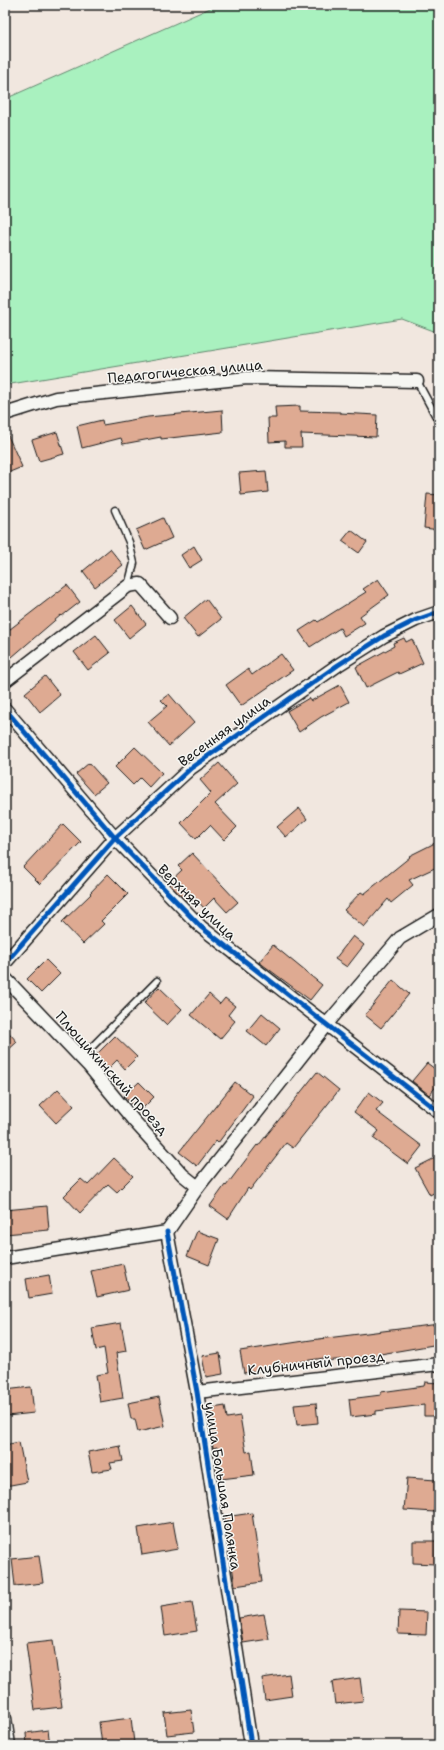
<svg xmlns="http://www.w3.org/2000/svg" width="444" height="1750" viewBox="0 0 444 1750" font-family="'Shantell Sans',sans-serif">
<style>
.green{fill:#a9f1bf;stroke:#62866e}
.building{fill:#deaa92;stroke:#1c1c1c}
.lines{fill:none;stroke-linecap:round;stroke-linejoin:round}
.lane-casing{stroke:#1c1c1c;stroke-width:9}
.street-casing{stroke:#1c1c1c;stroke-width:15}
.lane{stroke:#f6f6f2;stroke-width:6}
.street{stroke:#f6f6f2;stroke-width:12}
.cycleway-casing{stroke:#f6f6f2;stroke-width:8}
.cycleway{stroke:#0057b8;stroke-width:5}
.labels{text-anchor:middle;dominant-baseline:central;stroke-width:3;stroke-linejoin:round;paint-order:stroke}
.street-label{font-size:14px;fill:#1c1c1c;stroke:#f6f6f2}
</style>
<rect width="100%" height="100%" fill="#f1e7df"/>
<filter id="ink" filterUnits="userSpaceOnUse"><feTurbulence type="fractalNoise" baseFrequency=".025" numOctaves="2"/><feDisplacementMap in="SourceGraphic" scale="8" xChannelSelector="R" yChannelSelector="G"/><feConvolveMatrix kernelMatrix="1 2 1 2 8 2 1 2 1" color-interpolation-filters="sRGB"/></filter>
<g filter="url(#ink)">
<!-- green -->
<polygon class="green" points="217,5 439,5 439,333 402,319 5,385 5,99"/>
<!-- building -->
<g class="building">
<polygon points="300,406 300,411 340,412 340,413 377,415 376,437 301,434 302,447 285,447 285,441 269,442 268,418 276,418 275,407"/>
<polygon points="222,410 223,432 161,439 161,437 123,444 121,438 82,448 77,426 102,420 103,425 148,417"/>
<polygon points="5,429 22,467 5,474"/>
<polygon points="57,432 64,454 39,461 32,440"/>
<polygon points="266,471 268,492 241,495 239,473"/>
<polygon points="427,494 439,495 439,530 424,528"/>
<polygon points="163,518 172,538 145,550 136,530"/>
<polygon points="351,530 367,542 359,553 342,541"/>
<polygon points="194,546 202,560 189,568 181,555"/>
<polygon points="110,549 123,565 95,587 83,571"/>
<polygon points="378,579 389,595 360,616 365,623 344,636 340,628 310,647 299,631 316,620 318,622 366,592 363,589"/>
<polygon points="67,585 80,602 62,616 61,615 5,663 5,633"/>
<polygon points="206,599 221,619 198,637 183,618"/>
<polygon points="132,606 146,624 129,638 115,620"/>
<polygon points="96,635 110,653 88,670 74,652"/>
<polygon points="404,638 406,642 412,639 423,663 399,674 398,672 366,688 356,667 394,646 393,643"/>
<polygon points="281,654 293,670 241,706 226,685 248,669 252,675"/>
<polygon points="45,676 60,695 40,712 25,693"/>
<polygon points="340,685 349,702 321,717 299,732 287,711 309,698 311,701"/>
<polygon points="169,694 194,723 169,746 148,722 167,706 161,700"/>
<polygon points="135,747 162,773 149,787 140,778 133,785 115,767"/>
<polygon points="89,763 107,783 94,794 76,774"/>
<polygon points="219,763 237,784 215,804 237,827 224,840 210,825 196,839 181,823 211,793 200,780"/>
<polygon points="299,808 307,819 286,837 277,827"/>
<polygon points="63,824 81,842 40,884 23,867"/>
<polygon points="439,841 439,866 409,880 413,885 391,903 388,899 364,927 344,910 361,892 364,894 410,857 409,856"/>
<polygon points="192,853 238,902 227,912 214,898 204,908 191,894 185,900 168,883 182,870 178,866"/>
<polygon points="108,874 128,894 101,921 104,924 83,944 62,922 91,894 90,893"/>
<polygon points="353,936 364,945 347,967 335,959"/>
<polygon points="273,945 322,985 310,1000 259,962"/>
<polygon points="46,960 60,974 41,993 27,979"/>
<polygon points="393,980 409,994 381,1028 365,1015"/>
<polygon points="159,987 182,1009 167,1025 144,1003"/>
<polygon points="209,994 220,1004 225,998 235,1006 228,1015 235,1021 220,1039 191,1015"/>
<polygon points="262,1013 280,1028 266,1046 247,1031"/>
<polygon points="5,1028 17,1042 5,1053"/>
<polygon points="115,1036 137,1057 125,1069 117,1060 109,1068 96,1055"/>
<polygon points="427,1063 439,1072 439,1083 429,1095 412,1081"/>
<polygon points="317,1072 339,1090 293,1148 286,1143 250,1190 248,1188 228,1219 210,1206 225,1185 226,1186 257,1145 258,1146"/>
<polygon points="139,1082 154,1097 139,1112 124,1096"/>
<polygon points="235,1082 253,1096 218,1143 216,1141 197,1166 179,1152"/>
<polygon points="58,1089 74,1106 56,1123 40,1106"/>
<polygon points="369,1092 383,1103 376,1111 422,1146 408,1164 373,1138 379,1131 354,1112"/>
<polygon points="439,1156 439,1190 430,1195 415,1168"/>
<polygon points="114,1158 133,1176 117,1192 108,1184 80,1213 64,1196 81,1179 88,1185"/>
<polygon points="47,1206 49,1230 5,1234 5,1210"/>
<polygon points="197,1231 219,1239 209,1265 187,1256"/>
<polygon points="123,1264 129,1290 97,1297 91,1271"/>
<polygon points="49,1275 52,1294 29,1298 26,1279"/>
<polygon points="121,1323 126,1351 116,1353 123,1398 100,1402 96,1375 108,1373 104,1348 96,1350 92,1328"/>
<polygon points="439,1324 439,1344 357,1358 324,1361 324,1358 276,1365 276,1368 244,1373 240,1351 311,1340"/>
<polygon points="220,1353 223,1374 206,1377 202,1356"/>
<polygon points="425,1382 439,1383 439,1416 424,1416 424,1405 376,1411 376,1414 351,1417 349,1399 381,1395 381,1392 424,1386"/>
<polygon points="31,1387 34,1413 7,1416 5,1390"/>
<polygon points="159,1397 165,1426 138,1432 135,1419 131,1419 128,1403"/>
<polygon points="316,1403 318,1423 297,1425 294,1405"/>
<polygon points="225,1406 227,1418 240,1416 246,1452 251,1451 254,1475 221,1479 217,1447 213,1448 207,1409"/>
<polygon points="19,1442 27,1482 5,1486 5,1445"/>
<polygon points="120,1446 123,1461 110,1463 112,1469 92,1472 88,1452"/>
<polygon points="407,1478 436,1480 434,1512 404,1510"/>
<polygon points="252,1513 262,1582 235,1586 225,1517"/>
<polygon points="173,1522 178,1549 142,1555 138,1528"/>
<polygon points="413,1541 436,1541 435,1564 413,1563"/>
<polygon points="39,1556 43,1583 15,1586 12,1559"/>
<polygon points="192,1602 197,1631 165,1636 161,1607"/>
<polygon points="399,1611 427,1612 426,1635 398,1634"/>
<polygon points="264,1614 269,1639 243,1643 239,1618"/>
<polygon points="53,1640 62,1707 35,1710 26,1643"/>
<polygon points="289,1674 292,1696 265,1700 262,1678"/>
<polygon points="360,1678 363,1701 335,1704 332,1682"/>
<polygon points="191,1710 194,1732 167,1735 164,1713"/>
<polygon points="131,1718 134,1743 102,1745 99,1722"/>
<polygon points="48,1730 50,1745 27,1745 26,1733"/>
</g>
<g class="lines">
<!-- lane casing -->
<g class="lane-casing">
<g id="lane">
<polyline points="417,381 439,422"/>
<polyline points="115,510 129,542 134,563 128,586"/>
<polyline points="81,1058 157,981"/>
</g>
</g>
<!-- street casing -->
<g class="street-casing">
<g id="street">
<polyline points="5,414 56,398 247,378 417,381"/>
<polyline points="5,681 128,586 140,584 170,618"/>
<polyline points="5,709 115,838 201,927 439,1112"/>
<polyline points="5,963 115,838 191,768 338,665 384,636 416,620 439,612"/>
<polyline points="5,978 88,1065 134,1121 183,1175 198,1187"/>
<polyline points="167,1232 197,1392 251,1745"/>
<polyline points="167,1232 198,1187 326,1025 400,938 439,915"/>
<polyline points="5,1258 167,1232"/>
<polyline points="197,1392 439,1364"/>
<polyline points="5,1718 9,1745"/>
</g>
</g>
<!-- lane -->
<use href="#lane" class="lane"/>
<!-- street -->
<use href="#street" class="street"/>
<!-- cycleway casing -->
<g class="cycleway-casing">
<g id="cycleway">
<polyline points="5,709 115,838 201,927 439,1112"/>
<polyline points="5,963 115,838 191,768 338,665 384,636 416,620 439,612"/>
<polyline points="167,1232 197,1392 251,1745"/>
</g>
</g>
<!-- cycleway -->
<use href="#cycleway" class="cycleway"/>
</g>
</g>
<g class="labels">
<!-- street labels -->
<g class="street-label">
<text transform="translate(185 371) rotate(-5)">Педагогическая улица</text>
<text transform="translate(224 731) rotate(-36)">Весенняя улица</text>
<text transform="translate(197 902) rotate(44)">Верхняя улица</text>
<text transform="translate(112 1073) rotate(48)">Плющихинский проезд</text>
<text transform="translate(316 1363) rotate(-6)">Клубничный проезд</text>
<text transform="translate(223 1486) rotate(81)">улица Большая Полянка</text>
</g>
</g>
<!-- margin -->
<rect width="444" height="1750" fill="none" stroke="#f6f6f2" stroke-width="20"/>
<rect x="10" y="10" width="424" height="1730" fill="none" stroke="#1c1c1c" stroke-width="1.5" filter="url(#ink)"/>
</svg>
